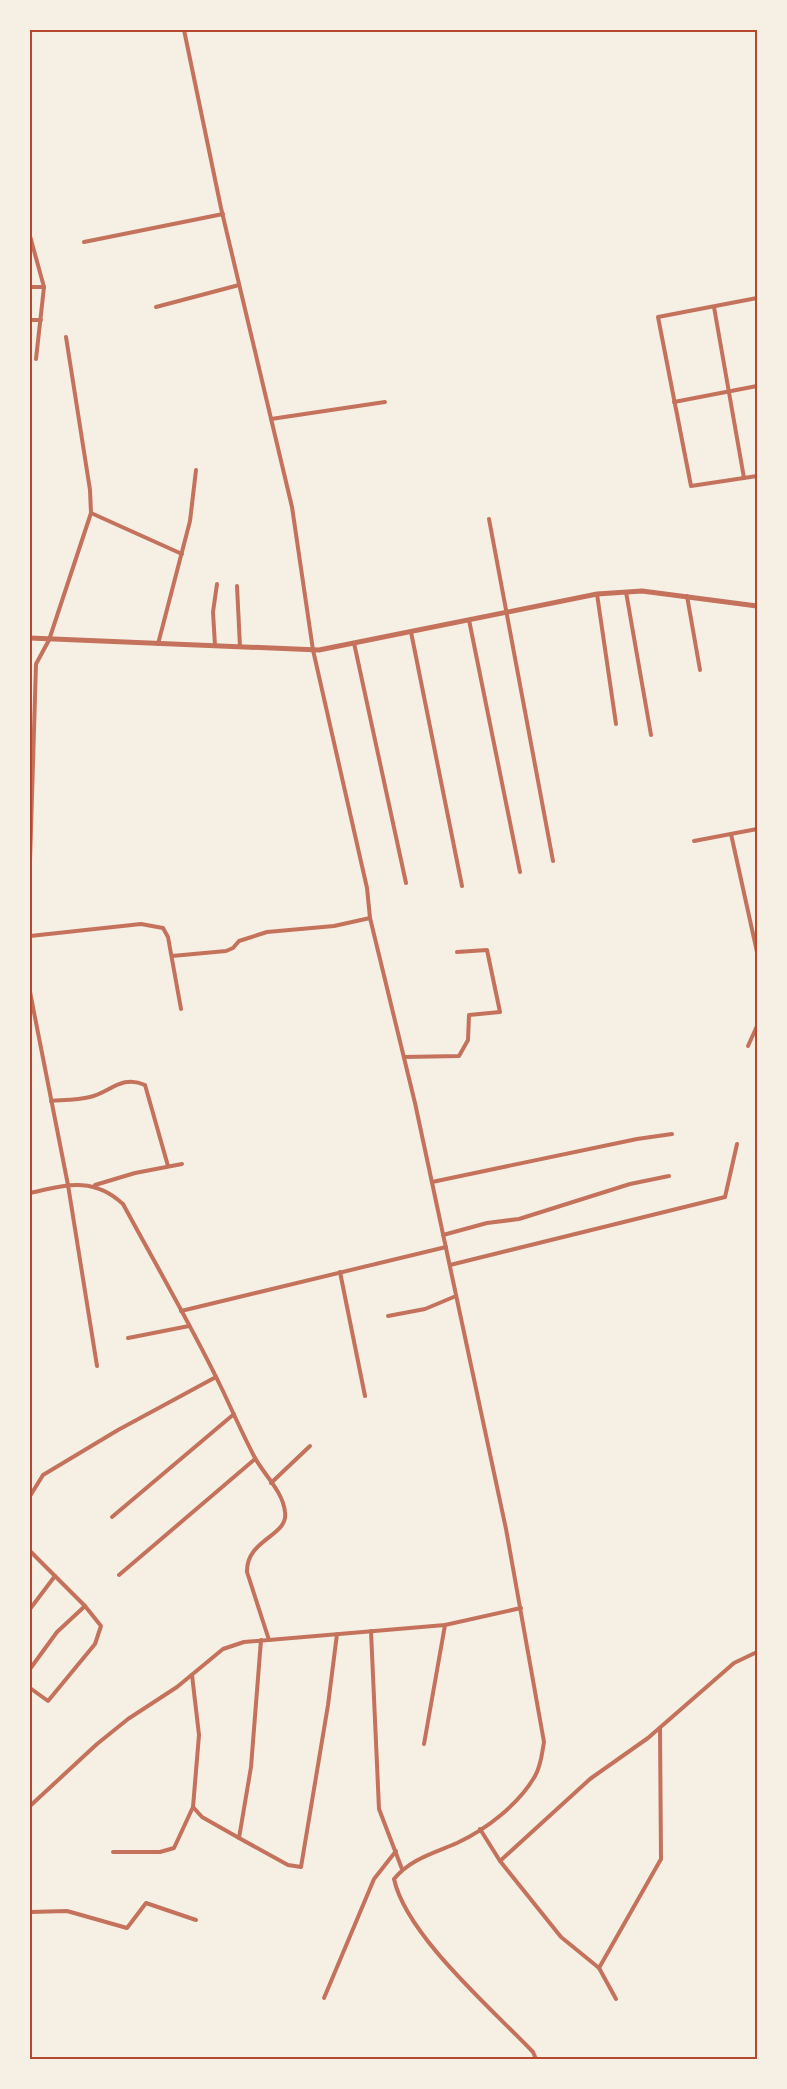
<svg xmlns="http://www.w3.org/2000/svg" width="787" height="2089" viewBox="0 0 787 2089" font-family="Literata,serif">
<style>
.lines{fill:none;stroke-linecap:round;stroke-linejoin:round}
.minor{stroke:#c5725c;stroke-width:4}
.tertiary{stroke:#c5725c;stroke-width:5}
.neatline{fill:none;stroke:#b5482f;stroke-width:2}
</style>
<rect width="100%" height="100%" fill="#f6efe4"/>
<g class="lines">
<!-- minor -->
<g class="minor">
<path d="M184,30L221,208L292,507L313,650L367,888L370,918L415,1103L506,1529L544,1742C542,1753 541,1766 535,1776C519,1804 487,1829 457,1843C434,1853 410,1859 394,1879C406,1935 492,2009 533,2052L536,2059"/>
<polyline points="30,236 44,287 36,359"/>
<polyline points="84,242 223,214"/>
<polyline points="30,287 44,287"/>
<polyline points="757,298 658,317 691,486 757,476"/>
<polyline points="156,307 239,285"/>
<polyline points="714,307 744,478"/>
<polyline points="30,320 41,320"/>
<polyline points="66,337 90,490 91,513"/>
<polyline points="674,402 757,386"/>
<polyline points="271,419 385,402"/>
<polyline points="489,519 553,861"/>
<polyline points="237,586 240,647"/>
<polyline points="626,592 651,735"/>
<polyline points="597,594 616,724"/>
<polyline points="687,596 700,670"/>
<polyline points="469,620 520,872"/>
<polyline points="411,632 462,886"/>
<polyline points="354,643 406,883"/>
<polyline points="158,644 190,521 196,470"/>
<polyline points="215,646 213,612 217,584"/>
<polyline points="731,834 757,952"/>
<polyline points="694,841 757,829"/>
<polyline points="30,862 36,664 49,640 91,513 182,554"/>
<polyline points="30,936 141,924 163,928 168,937 181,1009"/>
<polyline points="172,956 226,951 233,948 239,941 267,932 334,926 370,918"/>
<polyline points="30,992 68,1185 97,1366"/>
<polyline points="748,1046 757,1026"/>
<polyline points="404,1057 459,1056 468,1040 469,1015 500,1012 487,950 457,952"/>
<path d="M51,1101C64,1100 78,1100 90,1097C109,1093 122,1074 145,1085L168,1166"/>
<polyline points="432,1182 637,1139 672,1134"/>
<polyline points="95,1185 135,1173 182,1164"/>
<path d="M30,1193C66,1185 93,1176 123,1204C156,1265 191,1325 221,1387C232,1410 242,1433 254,1456C263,1474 283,1491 285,1512C289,1536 246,1539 247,1572L269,1640"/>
<polyline points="443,1235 487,1223 519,1219 630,1184 669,1176"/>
<polyline points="450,1265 725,1197 737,1144"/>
<polyline points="340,1272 365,1396"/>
<polyline points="181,1311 446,1247"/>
<polyline points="388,1316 425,1309 456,1296"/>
<polyline points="128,1338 189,1326"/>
<polyline points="271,1483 310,1446"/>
<polyline points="30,1496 43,1475 118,1430 216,1377"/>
<polyline points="112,1517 234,1414"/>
<polyline points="30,1551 85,1606 101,1626 95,1644 48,1701 30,1688"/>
<polyline points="119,1575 255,1459"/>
<polyline points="30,1609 55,1576"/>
<polyline points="371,1631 379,1809 402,1869"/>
<polyline points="30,1669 57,1632 85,1606"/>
<polyline points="424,1744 445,1625"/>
<polyline points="30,1806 97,1744 128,1719 177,1687 223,1649 244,1642 445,1625 521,1608"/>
<polyline points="193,1807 202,1817 239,1838 251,1767 261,1640"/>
<polyline points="480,1829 500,1861 561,1937 599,1968 616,1999"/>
<polyline points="239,1838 288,1865 301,1867 328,1705 337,1634"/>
<polyline points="113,1852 160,1852 174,1848 193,1807 199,1735 192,1675"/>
<polyline points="500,1861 590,1779 648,1738 734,1663 757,1652"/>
<polyline points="30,1912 67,1911 127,1928 146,1903 196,1920"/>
<polyline points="599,1968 661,1859 660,1728"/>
<polyline points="324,1998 374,1879 396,1851"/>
</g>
<!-- tertiary -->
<polyline class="tertiary" points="30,638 319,650 597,594 642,591 757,606"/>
</g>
<!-- border -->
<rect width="787" height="2089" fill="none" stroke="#f6efe4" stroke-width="62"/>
<rect x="31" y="31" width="725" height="2027" class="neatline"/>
</svg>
